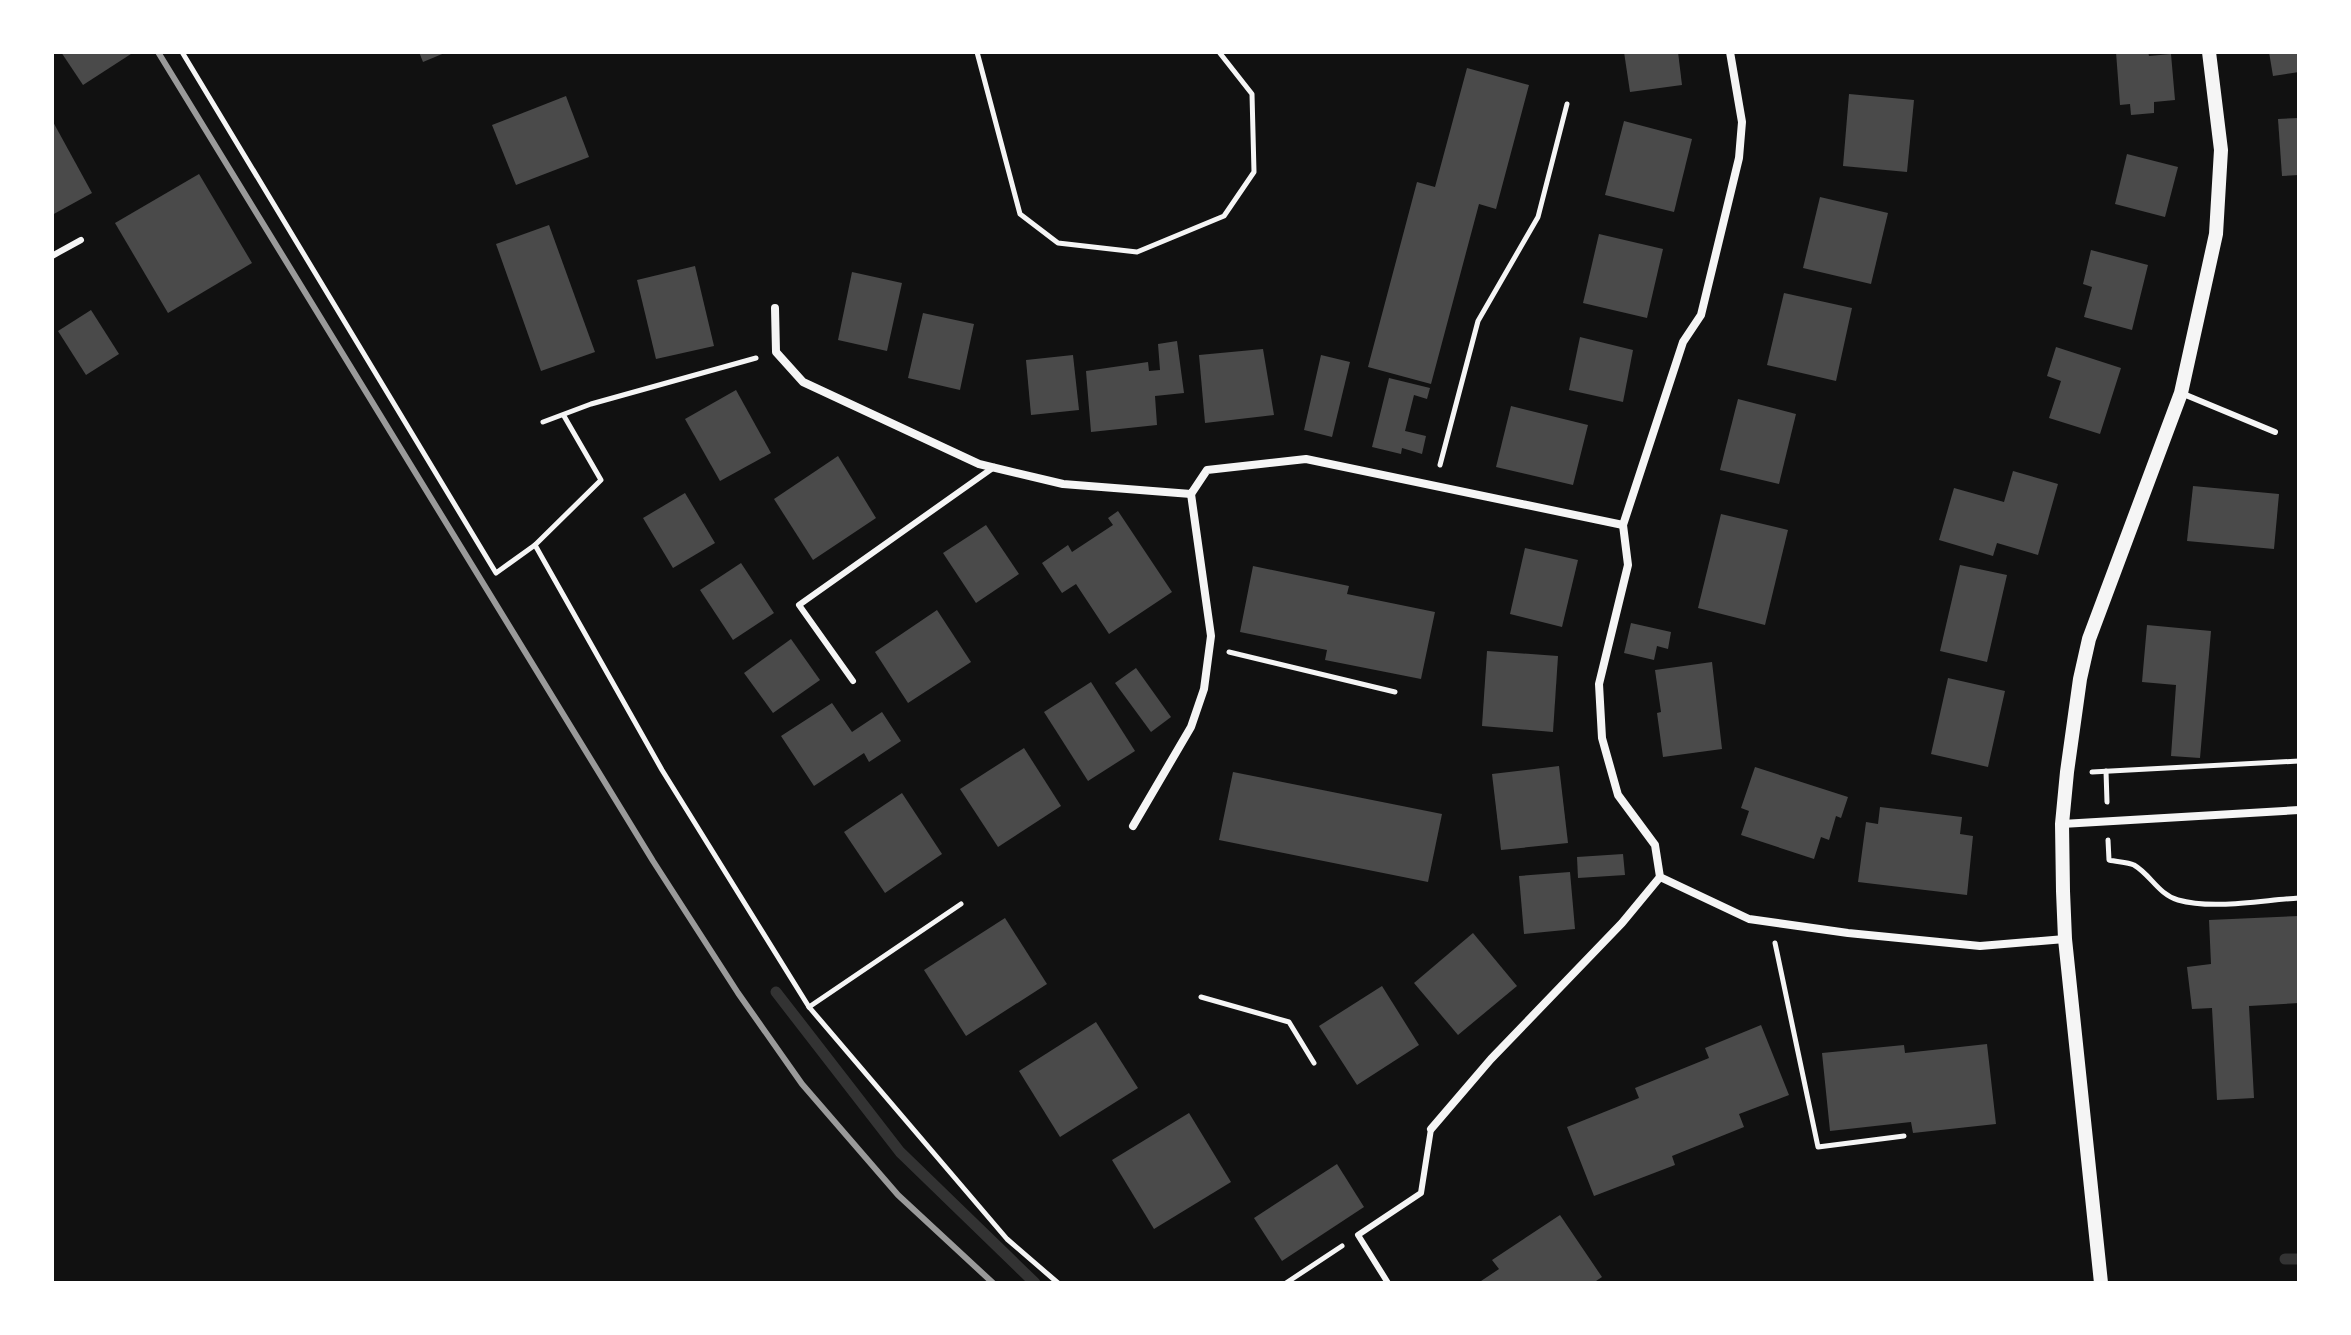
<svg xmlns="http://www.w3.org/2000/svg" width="2351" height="1335" viewBox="0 0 2351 1335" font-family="'Sofia Sans Condensed',sans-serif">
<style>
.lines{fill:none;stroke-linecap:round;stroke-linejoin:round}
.stream{stroke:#333;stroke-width:11}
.building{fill:#4a4a4a}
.path{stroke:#f5f5f5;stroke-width:5}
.service{stroke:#f5f5f5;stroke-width:6}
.minor{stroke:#f5f5f5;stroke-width:8}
.tertiary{stroke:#f5f5f5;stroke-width:14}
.rail{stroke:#9a9a9a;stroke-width:6}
</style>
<rect width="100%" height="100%" fill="#111"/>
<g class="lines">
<!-- stream -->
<g class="stream">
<polyline points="776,992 900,1152 1035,1283"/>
<polyline points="2285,1259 2299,1259"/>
</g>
</g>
<!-- building -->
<g class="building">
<polygon points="61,52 134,52 83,85"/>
<polygon points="419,52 447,52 423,62"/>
<polygon points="1624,52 1678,52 1682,85 1630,92"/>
<polygon points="2116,52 2148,52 2149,56 2171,54 2175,100 2154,102 2154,113 2131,115 2130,104 2120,105"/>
<polygon points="2269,52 2299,52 2299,72 2273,76"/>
<polygon points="1467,68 1529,85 1496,209 1479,204 1431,384 1368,367 1417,182 1435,187"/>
<polygon points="1849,94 1914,100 1907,172 1843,166"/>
<polygon points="566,96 589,157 516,185 492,125"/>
<polygon points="2299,118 2299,175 2282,176 2278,119"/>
<polygon points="52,120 92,193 52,215"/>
<polygon points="1624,121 1692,139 1674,212 1605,195"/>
<polygon points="2127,154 2178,167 2165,217 2115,204"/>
<polygon points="199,174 252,263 168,313 115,223"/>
<polygon points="1820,197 1888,213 1871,284 1803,268"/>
<polygon points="549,225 595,352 541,371 496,244"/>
<polygon points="1599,234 1663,249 1647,318 1583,303"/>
<polygon points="2091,250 2148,265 2132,330 2084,317 2092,287 2083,284"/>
<polygon points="695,266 714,346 656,359 637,280"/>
<polygon points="852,272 902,283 887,351 838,340"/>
<polygon points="1784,293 1852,308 1836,381 1767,365"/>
<polygon points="91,310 119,354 86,375 58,331"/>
<polygon points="923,313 974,324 960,390 908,378"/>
<polygon points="1580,337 1633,350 1623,402 1569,390"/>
<polygon points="1177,341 1184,393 1155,396 1157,425 1091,432 1086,371 1148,362 1149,371 1160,370 1158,344"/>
<polygon points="2056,347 2121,368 2100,434 2049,418 2061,381 2047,376"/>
<polygon points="1263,349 1274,415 1205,423 1199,355"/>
<polygon points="1073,355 1079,410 1031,415 1026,360"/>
<polygon points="1321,355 1350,362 1332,437 1304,430"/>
<polygon points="1389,378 1430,388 1427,399 1414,395 1405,431 1426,436 1422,454 1402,448 1401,454 1372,447"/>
<polygon points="736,390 771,453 720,481 685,419"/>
<polygon points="1738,399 1796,414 1779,484 1720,470"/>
<polygon points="1511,406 1588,425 1573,485 1496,467"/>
<polygon points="838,456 876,518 813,560 774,499"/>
<polygon points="2013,471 2058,484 2038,555 1997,543 1993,556 1939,540 1954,488 2004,502"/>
<polygon points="2193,486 2279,494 2274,549 2187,541"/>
<polygon points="685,493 715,543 673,568 643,518"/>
<polygon points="1118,511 1172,592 1109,634 1076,584 1062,593 1042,563 1068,545 1072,552 1113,525 1108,518"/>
<polygon points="1721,514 1788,530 1765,625 1698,608"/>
<polygon points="986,525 1019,574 976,603 943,553"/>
<polygon points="1525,548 1578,560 1562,627 1510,614"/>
<polygon points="741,563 774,613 733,640 700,590"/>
<polygon points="1960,565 2007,575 1987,662 1940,651"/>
<polygon points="1253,566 1349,586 1347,594 1435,612 1421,679 1325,660 1327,650 1240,632"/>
<polygon points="937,610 971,662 908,703 875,652"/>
<polygon points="1631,623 1671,632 1668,649 1657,646 1654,660 1624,653"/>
<polygon points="2147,625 2211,631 2200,758 2171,756 2176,685 2142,682"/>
<polygon points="791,639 820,680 773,713 744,673"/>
<polygon points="1487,651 1558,656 1553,732 1482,726"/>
<polygon points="1712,662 1722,749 1663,757 1657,713 1661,712 1655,670"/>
<polygon points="1136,668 1171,717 1151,732 1115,683"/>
<polygon points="1948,678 2005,691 1988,767 1931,754"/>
<polygon points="1091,682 1135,751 1088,781 1044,712"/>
<polygon points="832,703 852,732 882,712 901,741 869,762 864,753 814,786 781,736"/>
<polygon points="1024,748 1061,806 998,847 960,789"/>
<polygon points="1559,766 1568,843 1501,850 1492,774"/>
<polygon points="1755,767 1848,797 1841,818 1836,816 1829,840 1821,837 1814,859 1741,835 1749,811 1741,808"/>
<polygon points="1233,772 1442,814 1428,882 1219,840"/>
<polygon points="902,793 942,854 885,893 844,832"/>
<polygon points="1880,807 1962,817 1960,834 1973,836 1967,895 1858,882 1866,822 1878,824"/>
<polygon points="1623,854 1625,875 1578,878 1577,857"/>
<polygon points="1570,872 1575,929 1524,934 1519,876"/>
<polygon points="2299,916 2299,1003 2249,1006 2254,1098 2217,1100 2212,1008 2192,1009 2187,967 2211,964 2209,920"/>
<polygon points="1005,918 1047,984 966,1036 924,970"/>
<polygon points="1473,933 1517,986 1458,1035 1414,983"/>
<polygon points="1382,986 1419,1045 1357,1085 1319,1026"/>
<polygon points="1096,1022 1138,1088 1060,1137 1019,1071"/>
<polygon points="1761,1025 1789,1095 1739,1114 1744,1127 1672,1156 1675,1165 1594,1196 1567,1127 1639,1098 1635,1088 1709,1058 1705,1048"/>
<polygon points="1987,1044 1996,1124 1913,1133 1911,1122 1830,1131 1822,1053 1904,1045 1905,1053"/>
<polygon points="1189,1113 1231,1182 1154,1229 1112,1160"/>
<polygon points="1337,1164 1364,1207 1282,1261 1254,1218"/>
<polygon points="1560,1215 1602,1277 1593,1283 1478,1283 1499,1269 1492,1260"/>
</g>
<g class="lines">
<!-- path -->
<g class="path">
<polyline points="182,52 496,573 535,545"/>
<polyline points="977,52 1020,214 1058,243 1137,252 1224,216 1254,172 1252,94 1219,52"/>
<polyline points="564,416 601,480 535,545 662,770 809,1007 1007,1239 1058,1283"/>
<polyline points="543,422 591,404 756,358"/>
<polyline points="1440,465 1478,321 1538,217 1567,104"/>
<polyline points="1229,652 1395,692"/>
<polyline points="2106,771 2107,802"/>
<polyline points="2092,772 2299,761"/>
<path d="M2108,840L2109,860C2117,862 2127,862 2134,865C2151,875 2158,894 2178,900C2213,910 2263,900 2299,898"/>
<polyline points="1775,943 1818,1147 1904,1136"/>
<polyline points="1201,997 1289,1022 1314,1063"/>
<polyline points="809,1007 961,904"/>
<polyline points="1286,1283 1342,1246"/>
</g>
<!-- service -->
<g class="service">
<polyline points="52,256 81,240"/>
<polyline points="2181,393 2275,432"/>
<polyline points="853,681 799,605 994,467"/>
<polyline points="1388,1283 1358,1235 1421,1193 1431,1129"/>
</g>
<!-- minor -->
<g class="minor">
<polyline points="1730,52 1742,122 1739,158 1701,315 1683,342 1623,525 1628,565 1599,684 1602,738 1618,795 1655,845 1660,877 1749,919 1848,933 1980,946 2065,939"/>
<polyline points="775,308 776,352 803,382 979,464 1063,484 1191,494 1207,470 1306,459 1623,525"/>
<polyline points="2062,824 2299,810"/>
<polyline points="1133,826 1191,727 1204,689 1211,636 1191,494"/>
<polyline points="1431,1129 1491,1059 1622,923 1660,877"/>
</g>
<!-- tertiary -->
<polyline class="tertiary" points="2101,1283 2065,939 2063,891 2062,824 2067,772 2080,679 2089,639 2181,393 2216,234 2221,150 2209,52"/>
<!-- rail -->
<polyline class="rail" points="158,52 653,861 738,993 802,1084 898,1195 993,1283"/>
</g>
<!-- border -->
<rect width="2351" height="1335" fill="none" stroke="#ffffff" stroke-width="108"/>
</svg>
